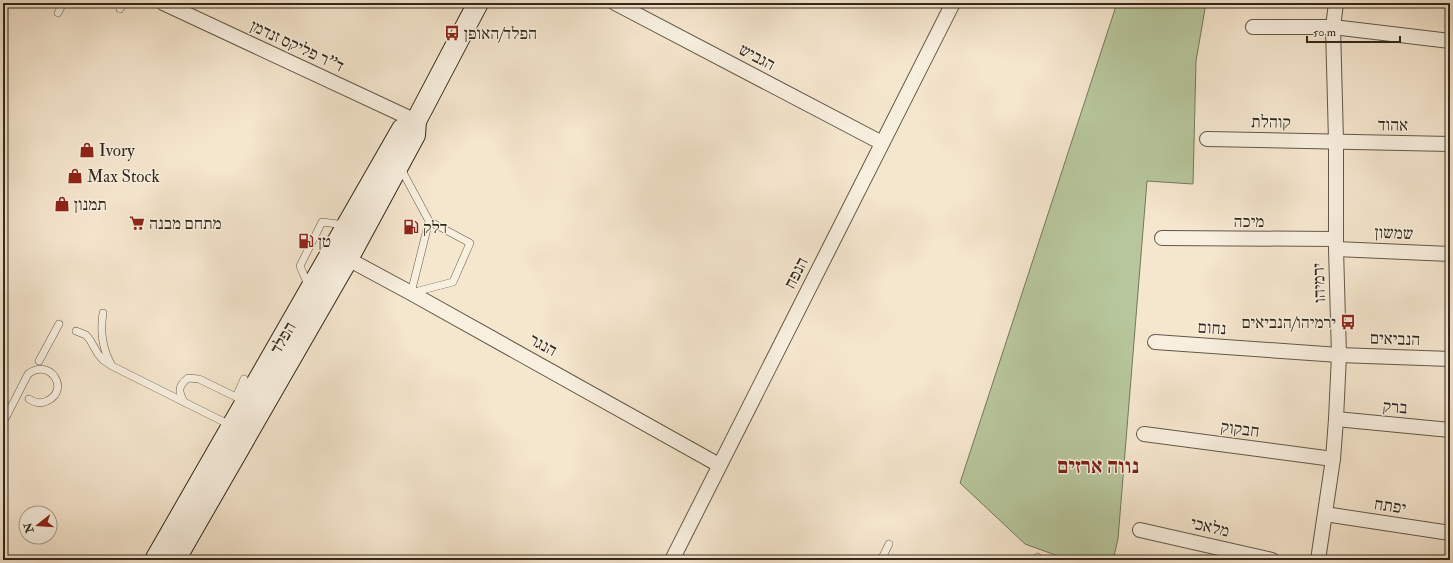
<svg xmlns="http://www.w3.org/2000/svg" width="1453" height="563" viewBox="0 0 1453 563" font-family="'IM FELL Double Pica','Frank Ruhl Libre',serif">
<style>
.green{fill:#b7c69c;stroke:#74775c}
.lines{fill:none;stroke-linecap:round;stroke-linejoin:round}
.lane-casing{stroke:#635848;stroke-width:8}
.street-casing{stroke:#635848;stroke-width:16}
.secondary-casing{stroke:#32281c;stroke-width:22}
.lane{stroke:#f8efdf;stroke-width:7}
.street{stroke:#f8efdf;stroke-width:14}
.secondary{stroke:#f8efdf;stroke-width:20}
.labels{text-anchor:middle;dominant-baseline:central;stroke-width:3;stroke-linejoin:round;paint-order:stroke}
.poi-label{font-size:17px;fill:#32281c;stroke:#f8efdf;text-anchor:start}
.street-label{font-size:17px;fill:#32281c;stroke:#f8efdf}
.district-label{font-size:21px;font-weight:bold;fill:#7a1f14;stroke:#f8efdf}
</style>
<rect width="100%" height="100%" fill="#f5e6ce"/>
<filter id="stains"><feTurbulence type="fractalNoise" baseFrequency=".005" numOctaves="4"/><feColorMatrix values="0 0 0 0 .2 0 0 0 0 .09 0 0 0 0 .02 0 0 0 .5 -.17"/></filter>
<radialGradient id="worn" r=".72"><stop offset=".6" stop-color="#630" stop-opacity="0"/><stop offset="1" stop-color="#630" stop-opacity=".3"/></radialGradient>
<!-- green -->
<polygon class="green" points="1117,3 1206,3 1196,61 1193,184 1147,181 1118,539 1113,560 1057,560 1058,556 1025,544 960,483"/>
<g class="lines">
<!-- lane casing -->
<g class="lane-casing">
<g id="lane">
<polyline points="120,9 123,3"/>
<polyline points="58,13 63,3"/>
<polyline points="400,167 429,221 411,293 453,282 470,243 429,221"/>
<polyline points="309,287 300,266 322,222 345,225"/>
<path d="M103,313C100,332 102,348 111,364"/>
<polyline points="76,331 86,335 90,340 98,354 103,360 112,366 230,425"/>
<polyline points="39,361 59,324"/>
<path d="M184,402C178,391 178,386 188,378L199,379L236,397L244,379"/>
<path d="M3,418L5,419L28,374C50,357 71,390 47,401C41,404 35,403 29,399"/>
<polyline points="881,560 889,544"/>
<polyline points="1036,560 1038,557"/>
</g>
</g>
<!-- street casing -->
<g class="street-casing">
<g id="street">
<polyline points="163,3 416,121"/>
<polyline points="615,3 882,143"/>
<polyline points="1253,27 1333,27 1450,41"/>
<polyline points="1207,139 1450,144"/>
<polyline points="1162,238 1336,239"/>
<polyline points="1336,249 1450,254"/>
<polyline points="348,259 411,293 719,465"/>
<polyline points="1155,342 1339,355 1450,359"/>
<polyline points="1336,419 1450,430"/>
<polyline points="1144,434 1333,459"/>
<polyline points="1325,514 1450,533"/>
<polyline points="1140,530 1272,560"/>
<polyline points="672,560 953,3"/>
<polyline points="1318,560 1333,459 1336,419 1339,355 1336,249 1336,141 1333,27 1336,3"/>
</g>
</g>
<!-- secondary casing -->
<g class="secondary-casing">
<g id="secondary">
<polyline points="155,560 402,129 416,121"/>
<polyline points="175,560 348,259 415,135 416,121 478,3"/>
</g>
</g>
<!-- lane -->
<use href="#lane" class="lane"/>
<!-- street -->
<use href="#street" class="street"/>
<!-- secondary -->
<use href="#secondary" class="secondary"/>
</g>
<!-- icons -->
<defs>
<g id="bus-bare" transform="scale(1.2)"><path d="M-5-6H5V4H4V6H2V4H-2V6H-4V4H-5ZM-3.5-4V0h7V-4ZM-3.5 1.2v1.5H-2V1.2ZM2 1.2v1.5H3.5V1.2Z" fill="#8f2418" stroke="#f8efdf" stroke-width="2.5" paint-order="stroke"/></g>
<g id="shop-bare" transform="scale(1.2)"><path d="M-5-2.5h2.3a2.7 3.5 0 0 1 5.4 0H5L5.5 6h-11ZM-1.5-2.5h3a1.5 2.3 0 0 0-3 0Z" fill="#8f2418" stroke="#f8efdf" stroke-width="2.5" paint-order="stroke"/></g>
<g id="supermarket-bare" transform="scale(1.2)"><path d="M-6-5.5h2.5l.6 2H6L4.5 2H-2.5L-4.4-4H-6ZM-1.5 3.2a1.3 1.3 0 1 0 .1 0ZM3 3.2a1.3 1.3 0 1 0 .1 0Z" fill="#8f2418" stroke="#f8efdf" stroke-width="2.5" paint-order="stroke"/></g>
<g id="fuel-bare" transform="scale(1.2)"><path d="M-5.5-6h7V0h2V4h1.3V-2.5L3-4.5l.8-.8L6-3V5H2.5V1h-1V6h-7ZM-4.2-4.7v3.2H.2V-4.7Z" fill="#8f2418" stroke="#f8efdf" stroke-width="2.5" paint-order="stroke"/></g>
</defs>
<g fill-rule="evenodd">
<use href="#bus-bare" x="452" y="33"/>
<use href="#shop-bare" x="87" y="150"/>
<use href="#shop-bare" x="75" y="176"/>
<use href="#shop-bare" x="62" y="204"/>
<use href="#supermarket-bare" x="137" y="223"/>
<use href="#fuel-bare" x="411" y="227"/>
<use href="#fuel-bare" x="306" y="241"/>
<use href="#bus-bare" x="1348" y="322"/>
</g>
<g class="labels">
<!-- poi labels -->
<g class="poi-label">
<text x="464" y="33">הפלד/האופן</text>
<text x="99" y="150">Ivory</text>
<text x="87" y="176">Max Stock</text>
<text x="74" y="204">תמנון</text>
<text x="149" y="223">מתחם מבנה</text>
<text x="423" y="227">דלק</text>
<text x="318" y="241">טן</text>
<text x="1336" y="322" text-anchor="end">ירמיהו/הנביאים</text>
</g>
<!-- street labels -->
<g class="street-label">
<text transform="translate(297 46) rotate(25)">ד''ר פליקס זנדמן</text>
<text transform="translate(757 57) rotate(28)">הגביש</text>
<text transform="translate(1271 122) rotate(1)">קוהלת</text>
<text transform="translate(1393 125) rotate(1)">אהוד</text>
<text x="1249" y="221">מיכה</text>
<text transform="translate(1394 233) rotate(2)">שמשון</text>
<text transform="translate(796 273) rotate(-63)">הנפח</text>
<text transform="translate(1319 283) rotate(-92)">ירמיהו</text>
<text transform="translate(1212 328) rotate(4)">נחום</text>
<text transform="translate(283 338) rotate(-60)">הפלד</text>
<text transform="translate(1395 339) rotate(2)">הנביאים</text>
<text transform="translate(543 345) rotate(29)">הנגר</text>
<text transform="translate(1395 407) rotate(5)">ברק</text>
<text transform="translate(1240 429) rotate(7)">חבקוק</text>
<text transform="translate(1390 506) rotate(9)">יפתח</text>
<text transform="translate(1210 527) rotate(13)">מלאכי</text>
</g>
<!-- district labels -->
<g class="district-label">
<text x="1098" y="466">נווה ארזים</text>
</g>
</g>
<!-- margin -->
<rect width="1453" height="563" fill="none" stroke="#f5e6ce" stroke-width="16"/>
<rect x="4" y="4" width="1445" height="555" fill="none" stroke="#32281c" stroke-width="2"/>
<rect x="8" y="8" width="1437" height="547" fill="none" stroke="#32281c"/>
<!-- north arrow -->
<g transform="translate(38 525) rotate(253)"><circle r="19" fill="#f8efdf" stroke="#a99f91"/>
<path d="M0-3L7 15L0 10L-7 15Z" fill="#8f2418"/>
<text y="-6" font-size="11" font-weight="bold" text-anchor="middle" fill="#32281c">N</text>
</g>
<!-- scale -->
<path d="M1307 36v6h93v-6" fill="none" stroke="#32281c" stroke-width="2"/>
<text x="1313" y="36" font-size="12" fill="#32281c" stroke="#f8efdf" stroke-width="3" paint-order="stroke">50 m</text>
<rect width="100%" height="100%" filter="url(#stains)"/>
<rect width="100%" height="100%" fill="url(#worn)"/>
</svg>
